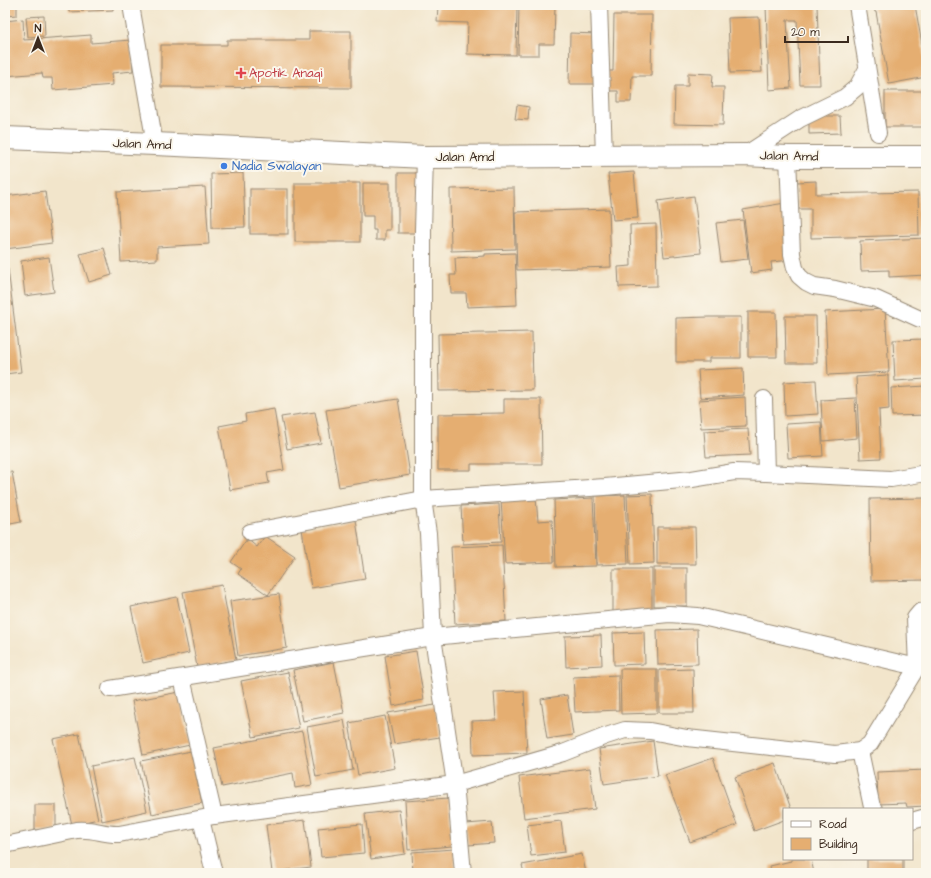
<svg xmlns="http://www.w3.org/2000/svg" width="931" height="878" viewBox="0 0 931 878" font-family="'Architects Daughter',sans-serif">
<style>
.building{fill:#e5ae71}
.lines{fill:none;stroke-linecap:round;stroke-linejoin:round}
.street-casing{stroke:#968874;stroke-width:18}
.secondary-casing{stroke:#968874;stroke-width:24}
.street{stroke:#fff;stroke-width:16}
.secondary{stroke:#fff;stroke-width:22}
.health-dot{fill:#e0444e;stroke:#fbf7ec;stroke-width:1.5}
.shop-dot{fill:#3f7fe0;stroke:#fbf7ec;stroke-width:1.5}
.labels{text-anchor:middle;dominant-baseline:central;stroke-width:4;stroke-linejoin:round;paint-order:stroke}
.health-label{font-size:13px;fill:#be3a42;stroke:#fbf7ec;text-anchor:start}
.street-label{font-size:13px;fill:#3b2a1e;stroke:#fbf7ec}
.shop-label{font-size:13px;fill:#366cbe;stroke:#fbf7ec;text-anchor:start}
</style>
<rect width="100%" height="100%" fill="#fbf7ec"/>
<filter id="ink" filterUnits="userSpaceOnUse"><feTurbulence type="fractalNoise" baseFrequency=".025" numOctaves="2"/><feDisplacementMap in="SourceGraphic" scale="8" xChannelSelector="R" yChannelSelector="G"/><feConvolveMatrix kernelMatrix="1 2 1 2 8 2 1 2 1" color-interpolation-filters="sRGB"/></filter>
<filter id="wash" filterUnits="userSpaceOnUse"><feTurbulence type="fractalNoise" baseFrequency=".012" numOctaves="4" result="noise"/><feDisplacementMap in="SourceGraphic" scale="16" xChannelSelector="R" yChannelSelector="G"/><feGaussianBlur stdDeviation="0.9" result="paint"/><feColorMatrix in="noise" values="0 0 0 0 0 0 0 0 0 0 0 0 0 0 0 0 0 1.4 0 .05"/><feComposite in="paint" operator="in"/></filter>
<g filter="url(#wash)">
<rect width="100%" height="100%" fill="#f2e5cb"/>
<g id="blocks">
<!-- building -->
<g class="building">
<polygon points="5,5 17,5 17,15 5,16"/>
<polygon points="68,5 113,5 113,10 69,12"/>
<polygon points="438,5 517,5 516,55 467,54 468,23 437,22"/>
<polygon points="519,5 555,5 554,44 539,44 539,55 518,55"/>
<polygon points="766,5 817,5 820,85 800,85 797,20 787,20 791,88 769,90"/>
<polygon points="873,5 915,5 926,67 926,77 889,84 876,12 875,12"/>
<polygon points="614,15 652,15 651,76 632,76 631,102 618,102 618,91 608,91 608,71 613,71"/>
<polygon points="44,16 45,36 28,37 26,17"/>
<polygon points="759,17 762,72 730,73 728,18"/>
<polygon points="23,19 24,40 91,35 91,43 131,40 133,71 112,73 113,85 53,90 52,78 43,78 42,73 5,76 5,21"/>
<polygon points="309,31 351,31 351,88 161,87 161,45 227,45 227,40 309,40"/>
<polygon points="570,33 597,34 595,84 569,84"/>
<polygon points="688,73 713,74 712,87 724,87 723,125 674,124 675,86 688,86"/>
<rect x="885" y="91" width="41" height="36"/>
<polygon points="517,105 529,107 528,120 515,119"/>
<polygon points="809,116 840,116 841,133 809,134"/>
<polygon points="634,172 638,218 613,220 608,174"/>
<polygon points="243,173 245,227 212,228 211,174"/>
<rect x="398" y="173" width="23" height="60"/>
<polygon points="816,181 816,194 918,192 919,235 811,238 811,209 798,209 797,182"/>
<rect x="295" y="183" width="65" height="59"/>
<polygon points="363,183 390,183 390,230 385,230 385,240 376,240 376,230 373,230 373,216 363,216"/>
<polygon points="205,187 209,244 157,247 157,260 121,262 117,192"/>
<polygon points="514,188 515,249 451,251 450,189"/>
<rect x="250" y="189" width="38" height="45"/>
<polygon points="45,191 52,243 5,249 5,196"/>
<polygon points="694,196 701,253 664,257 658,201"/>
<polygon points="785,203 792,260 771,262 772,270 751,273 743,210"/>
<polygon points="609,209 611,267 517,270 515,212"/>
<polygon points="743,220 748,259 721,262 716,223"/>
<polygon points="656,224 657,286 619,287 618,267 631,266 630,225"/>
<polygon points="926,238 926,275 889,277 889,270 861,271 860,241"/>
<polygon points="104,248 112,275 89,282 80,254"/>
<polygon points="515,253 517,305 467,307 466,293 451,293 450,275 456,275 455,258 485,256 485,254"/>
<polygon points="49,257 54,292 25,296 21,261"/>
<polygon points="5,269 8,269 21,372 5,374"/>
<polygon points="885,309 889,372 828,375 825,312"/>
<polygon points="748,312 776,312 777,357 748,357"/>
<polygon points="785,316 816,316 817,363 786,363"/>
<polygon points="709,317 741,317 741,358 709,358 709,362 676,362 676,318"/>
<polygon points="532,332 533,390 439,391 438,334"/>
<polygon points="926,339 926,379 895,381 893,340"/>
<polygon points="743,368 744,395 700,398 698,370"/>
<polygon points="888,375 889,409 879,410 881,458 860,459 856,377"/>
<polygon points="816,380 818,414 785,416 784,382"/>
<polygon points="926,386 926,415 892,416 891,388"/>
<polygon points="745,397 746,426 701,428 699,400"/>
<polygon points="855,398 857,438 823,441 821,400"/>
<polygon points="398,399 410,475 339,487 326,410"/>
<polygon points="504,399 541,399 542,464 471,464 471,470 438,470 438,414 504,413"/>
<polygon points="274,409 284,470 267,473 269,483 230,490 219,426 246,421 245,414"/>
<polygon points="315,412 321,443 287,449 281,417"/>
<polygon points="821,422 823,456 788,458 786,424"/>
<polygon points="748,429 750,455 706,457 704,431"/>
<polygon points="12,472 21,522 5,525 5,473"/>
<polygon points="652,494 654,563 630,564 627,495"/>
<polygon points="625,495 628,564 597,565 595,496"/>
<polygon points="536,498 538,521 552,520 554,562 505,564 501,500"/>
<polygon points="593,498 596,566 556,567 554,500"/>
<polygon points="926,498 926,580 871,581 870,499"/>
<polygon points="499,504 501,542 463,544 461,506"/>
<polygon points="356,520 365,579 311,588 302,529"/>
<polygon points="657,527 695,527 696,564 657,564"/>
<polygon points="265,536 295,556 268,595 238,574 241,569 231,562 247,539 257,547"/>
<polygon points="502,545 506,621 455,624 451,547"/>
<rect x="654" y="568" width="33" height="38"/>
<rect x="613" y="569" width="39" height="44"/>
<polygon points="222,585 236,660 197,667 183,592"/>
<polygon points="279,594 287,648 238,656 230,601"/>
<polygon points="177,597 189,653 143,663 131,607"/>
<polygon points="697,629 698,664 658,665 657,630"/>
<polygon points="644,632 645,664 614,665 613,633"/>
<polygon points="601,635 602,665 566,667 565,636"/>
<polygon points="416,651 424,700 393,706 385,656"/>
<polygon points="334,662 344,713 303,721 293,670"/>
<polygon points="620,669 657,669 657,713 621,714"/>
<polygon points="693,669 694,713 659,713 659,670"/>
<polygon points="288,672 299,728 253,737 241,681"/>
<polygon points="618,675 619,710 575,712 573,677"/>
<polygon points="524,691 527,753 473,755 472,721 496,720 494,692"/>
<polygon points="179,692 190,745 143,755 132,701"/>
<polygon points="567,695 573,735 547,739 541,699"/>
<polygon points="435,705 440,737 394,744 388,713"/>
<polygon points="385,716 395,768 358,775 349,723"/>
<polygon points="344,720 353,770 316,777 307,727"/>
<polygon points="302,731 312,785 295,788 293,773 222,787 214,748"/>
<polygon points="79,734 98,819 72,825 53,739"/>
<polygon points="653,741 658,776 604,784 599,749"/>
<polygon points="191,751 202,803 152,814 141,761"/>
<polygon points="135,757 147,811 102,821 91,766"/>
<polygon points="713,758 737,825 690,842 665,775"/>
<polygon points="775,763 791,809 784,809 784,820 754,831 735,777"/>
<polygon points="590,768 595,809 524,818 519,777"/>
<polygon points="926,770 926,806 907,807 906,803 878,804 877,772"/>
<polygon points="449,798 452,846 408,850 405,801"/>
<rect x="35" y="805" width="21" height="25"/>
<polygon points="399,810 405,854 371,859 365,814"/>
<polygon points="305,820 311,867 272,872 266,825"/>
<polygon points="561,821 565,852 531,856 527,825"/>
<polygon points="492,822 494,843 468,845 466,824"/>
<polygon points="362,824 364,853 321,857 318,828"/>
<polygon points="454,849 456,873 413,873 412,852"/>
<polygon points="5,854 6,854 9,873 5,873"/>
<polygon points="582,854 586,873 524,873 522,865"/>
<polygon points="791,859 811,859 814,873 771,873 770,866 791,861"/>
<rect x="867" y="859" width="36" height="14"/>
<polygon points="490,870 490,873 471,873 471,872"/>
</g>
</g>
</g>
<g filter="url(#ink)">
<use href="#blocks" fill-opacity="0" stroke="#968874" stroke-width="1"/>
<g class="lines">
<!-- street casing -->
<g class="street-casing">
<g id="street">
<polyline points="131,5 155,144"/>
<polyline points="599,5 604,156"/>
<polyline points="857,5 878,133"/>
<polyline points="745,155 800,119 845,97 857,87 867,69"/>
<polyline points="425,157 423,230 423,499 428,533 430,571 433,637 455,784 463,873"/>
<polyline points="788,157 792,254 795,268 799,276 806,282 814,286 835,289 876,299 920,319 926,319"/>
<polyline points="764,399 766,473"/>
<polyline points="250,532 423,499 605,487 692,479 734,472 766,473 891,479 926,473"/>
<polyline points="182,678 214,816"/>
<polyline points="110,689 433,637 669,614 698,616 917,667"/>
<polyline points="860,751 872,807 874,809"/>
<polyline points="201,819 214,873"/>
<polyline points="912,821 926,817"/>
<path d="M5,845L77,830C93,828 104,835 119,834L214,816L455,784L563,753L606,736L625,730L650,731L687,738L835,754L860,751L870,744L917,667L915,618L920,612L926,611"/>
</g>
</g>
<!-- secondary casing -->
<g class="secondary-casing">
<polyline id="secondary" points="5,138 155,144 425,157 745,155 788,157 926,157"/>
</g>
<!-- street -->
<use href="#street" class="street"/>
<!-- secondary -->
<use href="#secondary" class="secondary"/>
</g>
</g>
<!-- markers -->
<path class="health-dot" d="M239 67h4v4h4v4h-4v4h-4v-4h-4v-4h4z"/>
<circle class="shop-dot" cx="224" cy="166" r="4"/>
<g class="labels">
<!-- health labels -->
<g class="health-label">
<text x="249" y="73">Apotik Anaqi</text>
</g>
<!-- street labels -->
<g class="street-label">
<text transform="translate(142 144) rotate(2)">Jalan Amd</text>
<text transform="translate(789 156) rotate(1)">Jalan Amd</text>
<text x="465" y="157">Jalan Amd</text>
</g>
<!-- shop labels -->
<g class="shop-label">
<text x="232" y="166">Nadia Swalayan</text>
</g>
</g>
<!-- margin -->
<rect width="931" height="878" fill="none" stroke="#fbf7ec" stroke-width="20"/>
<!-- legend -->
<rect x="783" y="808" width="130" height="52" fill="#fbf7ec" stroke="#aea59a"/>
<rect x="791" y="821" width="20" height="6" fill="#ffffff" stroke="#aea59a"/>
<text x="819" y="828" font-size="12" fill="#3b2a1e">Road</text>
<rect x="791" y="838" width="20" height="12" fill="#e5ae71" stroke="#aea59a"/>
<text x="819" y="848" font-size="12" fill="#3b2a1e">Building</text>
<!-- north arrow -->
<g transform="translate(38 38)" stroke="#fbf7ec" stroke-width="3" paint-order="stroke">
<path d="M0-3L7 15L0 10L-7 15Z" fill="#3b2a1e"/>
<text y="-6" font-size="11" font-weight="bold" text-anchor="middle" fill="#3b2a1e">N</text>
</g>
<!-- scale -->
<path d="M785 36v6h63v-6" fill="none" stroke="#3b2a1e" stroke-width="2"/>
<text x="791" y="36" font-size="12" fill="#3b2a1e" stroke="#fbf7ec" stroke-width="3" paint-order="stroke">20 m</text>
</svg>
